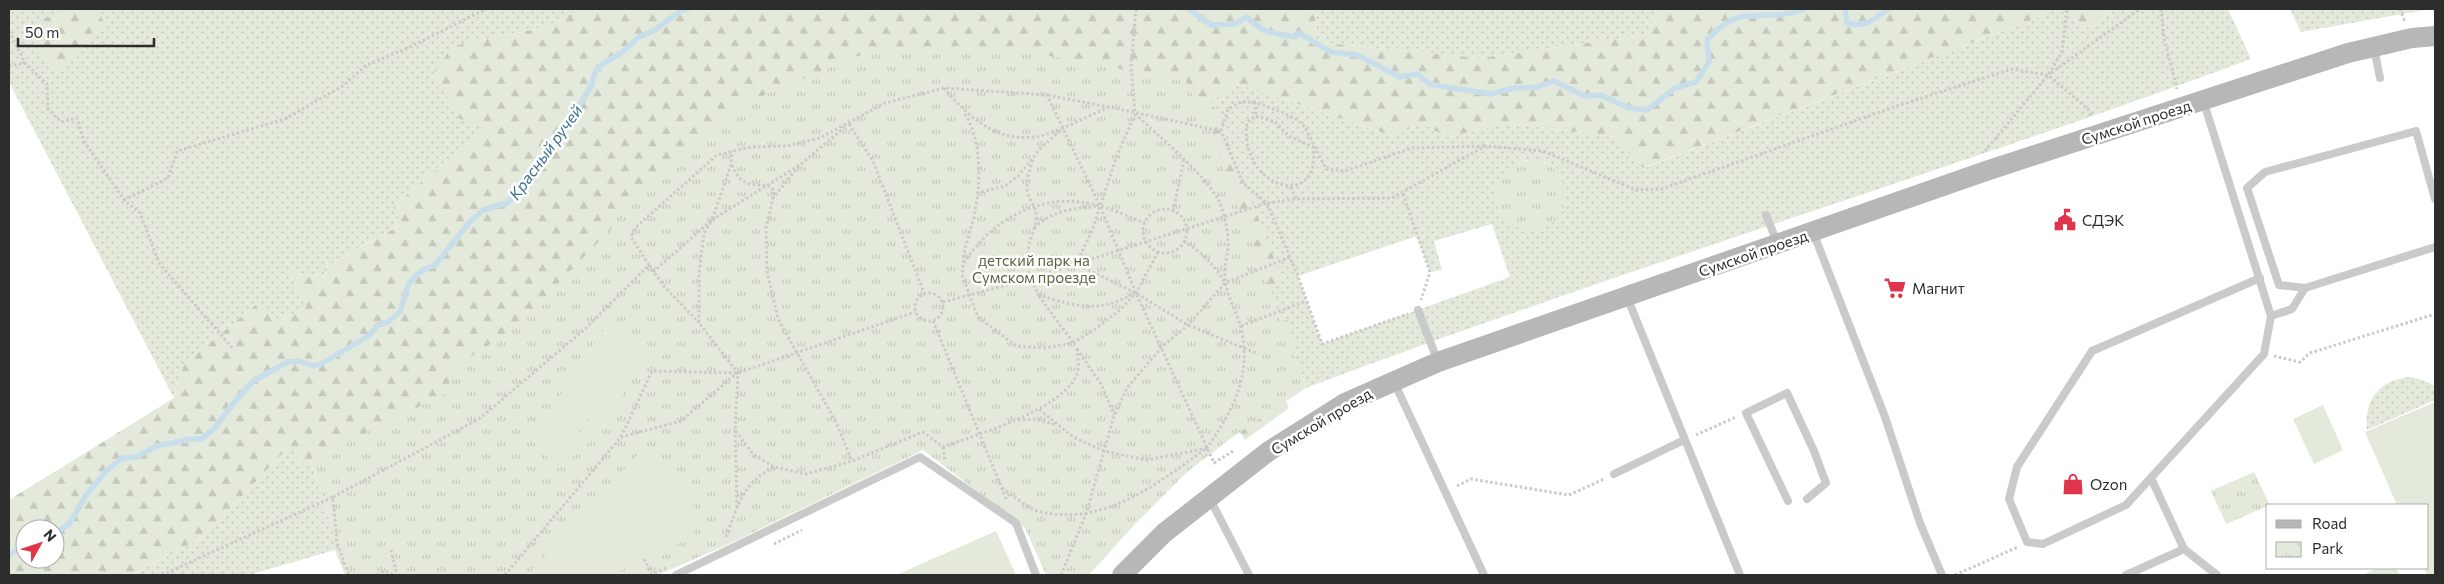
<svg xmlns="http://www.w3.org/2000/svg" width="2444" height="584" viewBox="0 0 2444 584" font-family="Commissioner,sans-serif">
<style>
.grass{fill:url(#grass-dots);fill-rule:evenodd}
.forest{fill:url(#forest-firs);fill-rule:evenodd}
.park{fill:url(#park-tufts)}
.pitch{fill:#e4eadb}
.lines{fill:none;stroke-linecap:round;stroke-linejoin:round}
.stream{stroke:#c8deea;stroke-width:5.5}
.path{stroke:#cacaca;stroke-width:3;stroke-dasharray:2.5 2.5;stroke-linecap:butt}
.lane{stroke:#cacaca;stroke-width:8}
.secondary{stroke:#b7b7b7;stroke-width:20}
.labels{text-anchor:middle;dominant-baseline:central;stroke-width:5;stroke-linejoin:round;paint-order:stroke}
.street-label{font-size:15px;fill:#2d2d2d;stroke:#fff}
.poi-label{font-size:15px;fill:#2d2d2d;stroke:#fff;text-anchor:start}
.park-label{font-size:15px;fill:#53673c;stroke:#fff}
.water-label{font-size:16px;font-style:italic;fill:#3e728c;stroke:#fff}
</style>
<defs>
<pattern id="grass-dots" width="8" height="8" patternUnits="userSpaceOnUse" patternTransform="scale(1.25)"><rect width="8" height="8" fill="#e4eadb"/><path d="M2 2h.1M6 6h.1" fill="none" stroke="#c4c9bc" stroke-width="1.8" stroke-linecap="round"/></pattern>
<pattern id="forest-firs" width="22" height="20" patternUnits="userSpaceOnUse" patternTransform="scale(1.25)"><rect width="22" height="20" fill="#e4eadb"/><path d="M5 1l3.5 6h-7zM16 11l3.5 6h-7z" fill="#c4c9bc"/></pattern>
<pattern id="park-tufts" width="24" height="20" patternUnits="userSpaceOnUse" patternTransform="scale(1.25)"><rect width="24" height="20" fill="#e4eadb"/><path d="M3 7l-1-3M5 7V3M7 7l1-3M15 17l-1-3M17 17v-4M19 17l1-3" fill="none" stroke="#c4c9bc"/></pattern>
</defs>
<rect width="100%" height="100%" fill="#fff"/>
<!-- grass -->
<g class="grass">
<polygon points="9,9 579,9 546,27 453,46 485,128 393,206 403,223 324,268 328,277 289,272 306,307 279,321 258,303 184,364 174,398 9,82"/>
<polygon points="1315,9 1661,9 1645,35 1480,58 1316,42"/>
<path d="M2049,9H2065L2081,27L2098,26L2113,9H2228L2251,59C1938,175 1618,270 1306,388L1201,107L1238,84L1393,136L1422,123L1448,137L1508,123L1614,137L1644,168L2039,17ZM1526,160L1545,162L1563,210L1548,226L1507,169ZM1492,224L1510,277L1322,344L1298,276L1417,236L1430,272L1442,270L1434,241Z"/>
<polygon points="2290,9 2431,9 2301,32"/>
<path d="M2410,377L2423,380L2435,386V400L2367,430C2364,399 2379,380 2410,377Z"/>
<polygon points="297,445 297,465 310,460 349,575 345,575 335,550 249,575 132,575 203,537 281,455"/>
</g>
<!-- forest -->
<g class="forest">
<polygon points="72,9 96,9 105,23 75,59 53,71 36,46 40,20"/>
<path d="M579,9H1315L1316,42L1480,58L1645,35L1661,9H2049L2039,17L1643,168L1614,137L1508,123L1448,137L1421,124L1393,136L1238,84L1212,101L1281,276L1257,319L503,384L321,474L310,460L297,465V446L281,455L203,537L132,575H9V500L174,398L184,364L258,303L279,321L306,307L289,272L328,277L324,268L402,224L393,206L485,128L460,119L433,73L453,46L546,27ZM25,529H55V559H25Z"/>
<polygon points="2065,9 2113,9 2098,26 2081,27"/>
<polygon points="1287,320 1295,343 1280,356 1264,325"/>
<polygon points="1282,392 1289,408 1245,440 1235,424"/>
</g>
<!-- park -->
<g class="park">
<polygon points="880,47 1006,48 1186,81 1195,101 1201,107 1306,388 1234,436 1187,472 1136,523 1089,575 1046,575 1025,528 923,450 729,544 658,575 349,575 310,460 445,394 456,366 515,328 612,228 616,205 743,104"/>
<circle cx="1531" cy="195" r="35"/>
<polygon points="2254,472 2270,505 2226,524 2211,491"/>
</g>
<!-- pitch -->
<g class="pitch">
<polygon points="606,327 649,356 600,428 558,399"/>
<polygon points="2435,402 2435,575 2427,575 2424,568 2428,568 2428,505 2397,505 2365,432"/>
<polygon points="2323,405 2343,450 2314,464 2293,419"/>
<polygon points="562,413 589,442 559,469 532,440"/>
<polygon points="642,450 650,450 661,457 689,487 697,524 691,538 611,575 528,575"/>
<polygon points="996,531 1016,575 896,575"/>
<polygon points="2378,568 2396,568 2400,575 2362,575"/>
</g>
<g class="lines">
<!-- stream -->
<g class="stream">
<path d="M1189,9L1211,25L1234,24L1247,17C1262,33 1274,33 1295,37L1299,33L1331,52L1357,55L1400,77L1417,74L1429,84L1490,94L1514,88L1537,87L1554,81L1585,96L1600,95L1629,108L1647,110L1675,88L1696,82L1709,62L1707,40C1742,0 1764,25 1804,9"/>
<path d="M1845,9L1847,23C1865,28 1874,20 1888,9"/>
<polyline points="55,534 69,524 87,494 105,472 122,458 136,457 157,446 191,439 201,439 214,429 232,405 253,381 288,362 299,361 313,366 321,364 370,335 378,325 388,322 400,312 409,283 421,271 435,265 469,223 483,210 507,203 516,194 521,183 546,155 552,143 581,103 592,84 595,72 602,64 621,53 639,37 655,30 679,12 688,9"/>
<polyline points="9,555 25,545"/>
</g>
<!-- path -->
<g class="path">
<polyline points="1136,9 1131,66 1135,114 1116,158 1092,231 1076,264 1136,293 1188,325 1258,354"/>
<polyline points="2161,9 2164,38 2177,89"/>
<polyline points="2400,9 2405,22"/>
<polyline points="9,31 25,63 47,84 48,109 61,122 77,118 84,141 124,200 140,213 159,263 234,350"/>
<polyline points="9,66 25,63"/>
<polyline points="2051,73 2140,9"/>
<path d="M944,88C967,116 996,142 1035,137C1044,136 1053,132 1061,129"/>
<polyline points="1048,95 1108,107"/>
<polyline points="1255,102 1256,116"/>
<path d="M965,114C979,137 980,166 978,193"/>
<path d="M1135,114C1158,135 1203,173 1218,199C1224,211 1227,226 1228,239C1229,254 1222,271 1226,285C1229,300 1237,313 1241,328C1252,376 1233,410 1207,448"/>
<path d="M1256,116L1275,122L1289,136L1313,147C1322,212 1238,189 1247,122Z"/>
<polyline points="849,124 873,161 924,293"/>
<path d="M845,127L801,164L712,220L704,233L699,274V323L738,373L735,430L753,454L774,467L806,474L852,461L923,432L943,447C976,435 1064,409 1077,374C1080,367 1077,355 1077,347"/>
<polyline points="1221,131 1228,109 1241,102 1255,102 1284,113 1297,120 1305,127 1326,169 1345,171 1412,148 1485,146"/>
<polyline points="1985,151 2048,75 2062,52 2067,9"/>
<path d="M1033,160C1029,171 1025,182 1028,194C1031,203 1037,207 1036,219C1036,226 1032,234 1030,241C1024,262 1028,277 1039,295C1075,307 1099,313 1133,294"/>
<path d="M732,165C739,183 749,186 767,185L774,190L773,198"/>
<polyline points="799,166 773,198 766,227 767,271 778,319 835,420 852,461"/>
<polyline points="1291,187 1296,199"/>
<polyline points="1403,194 1430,272 1421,300"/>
<polyline points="124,200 168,178 177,151 285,119 344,85 365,66 412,46 486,9"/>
<circle cx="1165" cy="231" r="22"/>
<polyline points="1173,211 1184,160"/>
<path d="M1034,228C1052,210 1073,209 1097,206"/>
<path d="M1184,241C1201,251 1215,266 1225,283"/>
<polyline points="1158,252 1136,293 1120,310 1095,329 1073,343 1044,348 1016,346 978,317 962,275 965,248 974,217 978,193 1005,186 1018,176 1040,149 1063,128 1109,107 1221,131 1243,183 1267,203 1296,199 1392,198 1485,146 1543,151 1636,190 1661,189 1900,105 2012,69 2048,75 2088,109 2092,118"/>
<path d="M964,263C988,224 1033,196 1080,202C1103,204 1124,215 1145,223"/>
<polyline points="649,265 662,284 699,323"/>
<polyline points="653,272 712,220 731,165 732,151"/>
<circle cx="929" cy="307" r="14"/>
<polyline points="1039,296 1074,344"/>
<polyline points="943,302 1029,279 1267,203 1298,276 1322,344 1408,314"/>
<polyline points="933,321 1007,501"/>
<polyline points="1241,326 1306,301"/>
<polyline points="1077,349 1101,384 1114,415"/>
<polyline points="2274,356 2300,362 2310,353 2435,314"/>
<polyline points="1018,420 1036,419 1056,425"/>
<polyline points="735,430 737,507"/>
<polyline points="1696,435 1736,417"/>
<polyline points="621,437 652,371 738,373 915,312"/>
<polyline points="943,447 945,461"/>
<polyline points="1457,486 1471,479 1569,495 1604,479"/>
<path d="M1002,488C1013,495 1029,510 1041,512C1106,526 1158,483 1207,448L1147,460L1104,451L1073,437L1039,409"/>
<polyline points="333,497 479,419 585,329 649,265 631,237 635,228 717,155 751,147 786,146 820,138 885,103 944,88 1047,95 1100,206 1136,293 1214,463 1233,451"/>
<path d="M726,537C738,506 742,483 774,467"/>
<polyline points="774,544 802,530"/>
<polyline points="391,550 397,575"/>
<polyline points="644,559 652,574"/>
<polyline points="162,575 333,497 337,543 349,575"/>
<polyline points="377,575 385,571 394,575"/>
<polyline points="505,575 621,437 681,421 737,373"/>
<polyline points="650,575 666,568"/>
<polyline points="1061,575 1086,514 1114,416 1127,388 1162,347 1188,325 1225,283 1290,257"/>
<polyline points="1955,575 2018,547"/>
</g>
<!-- lane -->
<g class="lane">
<polyline points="2374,48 2380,78"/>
<polyline points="2203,100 2271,316"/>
<polyline points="2435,199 2416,131 2265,172 2247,188 2279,285 2305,288 2435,247"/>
<polyline points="1766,215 1777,242"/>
<polyline points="1813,232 1885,417 1920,523 1942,575"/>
<polyline points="2260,278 2092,351 2017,467 2009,499 2027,542 2043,544 2126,505 2264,354 2271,316 2292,309 2305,288"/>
<polyline points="1627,297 1740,575"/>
<polyline points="1418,310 1438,362"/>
<polyline points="1394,382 1484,575"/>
<polyline points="1614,474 1684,440"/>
<polyline points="2151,478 2184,549 2217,575"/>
<polyline points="1210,499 1249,575"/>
<polyline points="1788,501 1746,413 1787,393 1814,451 1826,483 1807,499"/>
<polyline points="676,575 920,457 1016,523 1036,575"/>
<polyline points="2126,575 2184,549"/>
</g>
<!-- secondary -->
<polyline class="secondary" points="1122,575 1164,533 1269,451 1345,403 1438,362 1986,171 2348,53 2412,38 2435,36"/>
</g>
<!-- icons -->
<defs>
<g id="civic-bare" transform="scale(1.725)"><path d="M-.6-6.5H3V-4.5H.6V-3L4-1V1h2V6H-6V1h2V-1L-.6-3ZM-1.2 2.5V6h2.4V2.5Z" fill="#df344a" stroke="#fff" stroke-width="2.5" paint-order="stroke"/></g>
<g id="supermarket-bare" transform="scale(1.725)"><path d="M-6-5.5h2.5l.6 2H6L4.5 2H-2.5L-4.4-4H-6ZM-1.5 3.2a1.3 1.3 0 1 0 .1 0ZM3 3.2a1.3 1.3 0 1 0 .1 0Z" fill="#df344a" stroke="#fff" stroke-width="2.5" paint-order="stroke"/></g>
<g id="shop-bare" transform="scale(1.725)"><path d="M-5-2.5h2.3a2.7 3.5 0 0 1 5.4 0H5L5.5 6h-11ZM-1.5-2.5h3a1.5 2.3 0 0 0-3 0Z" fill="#df344a" stroke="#fff" stroke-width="2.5" paint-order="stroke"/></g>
</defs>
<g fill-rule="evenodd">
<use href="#civic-bare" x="2065" y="220"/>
<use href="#supermarket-bare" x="1895" y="288"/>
<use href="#shop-bare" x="2073" y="484"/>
</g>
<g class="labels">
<!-- street labels -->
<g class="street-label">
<text transform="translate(2136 122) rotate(-18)">Сумской проезд</text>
<text transform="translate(1753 253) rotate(-19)">Сумской проезд</text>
<text transform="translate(1321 421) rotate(-31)">Сумской проезд</text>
</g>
<!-- poi labels -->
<g class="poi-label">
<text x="2082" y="220">СДЭК</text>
<text x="1912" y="288">Магнит</text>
<text x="2090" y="484">Ozon</text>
</g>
<!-- park labels -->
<g class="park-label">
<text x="1034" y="260">детский парк на<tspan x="1034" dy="17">Сумском проезде</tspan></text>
</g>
<!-- water labels -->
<g class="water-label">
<text transform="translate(545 152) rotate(-54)">Красный ручей</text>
</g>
</g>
<!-- border -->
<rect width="2444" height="584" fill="none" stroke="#2d2d2d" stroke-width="20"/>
<!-- legend -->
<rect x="2266" y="504" width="162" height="65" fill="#ffffff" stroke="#ababab"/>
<rect x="2276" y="520" width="25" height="8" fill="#b7b7b7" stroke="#ababab"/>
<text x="2312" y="529" font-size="15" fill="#2d2d2d">Road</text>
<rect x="2276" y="542" width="25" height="15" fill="url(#park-tufts)" stroke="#ababab"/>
<text x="2312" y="554" font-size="15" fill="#2d2d2d">Park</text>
<!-- north arrow -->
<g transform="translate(40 544) rotate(50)"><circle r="24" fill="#ffffff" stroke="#ababab"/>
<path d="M0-4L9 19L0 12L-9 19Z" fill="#df344a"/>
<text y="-8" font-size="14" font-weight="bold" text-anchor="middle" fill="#2d2d2d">N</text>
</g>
<!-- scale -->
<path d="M18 38v8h136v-8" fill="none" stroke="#2d2d2d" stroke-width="2.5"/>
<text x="25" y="38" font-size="15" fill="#2d2d2d" stroke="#ffffff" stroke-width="4" paint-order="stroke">50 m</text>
</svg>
